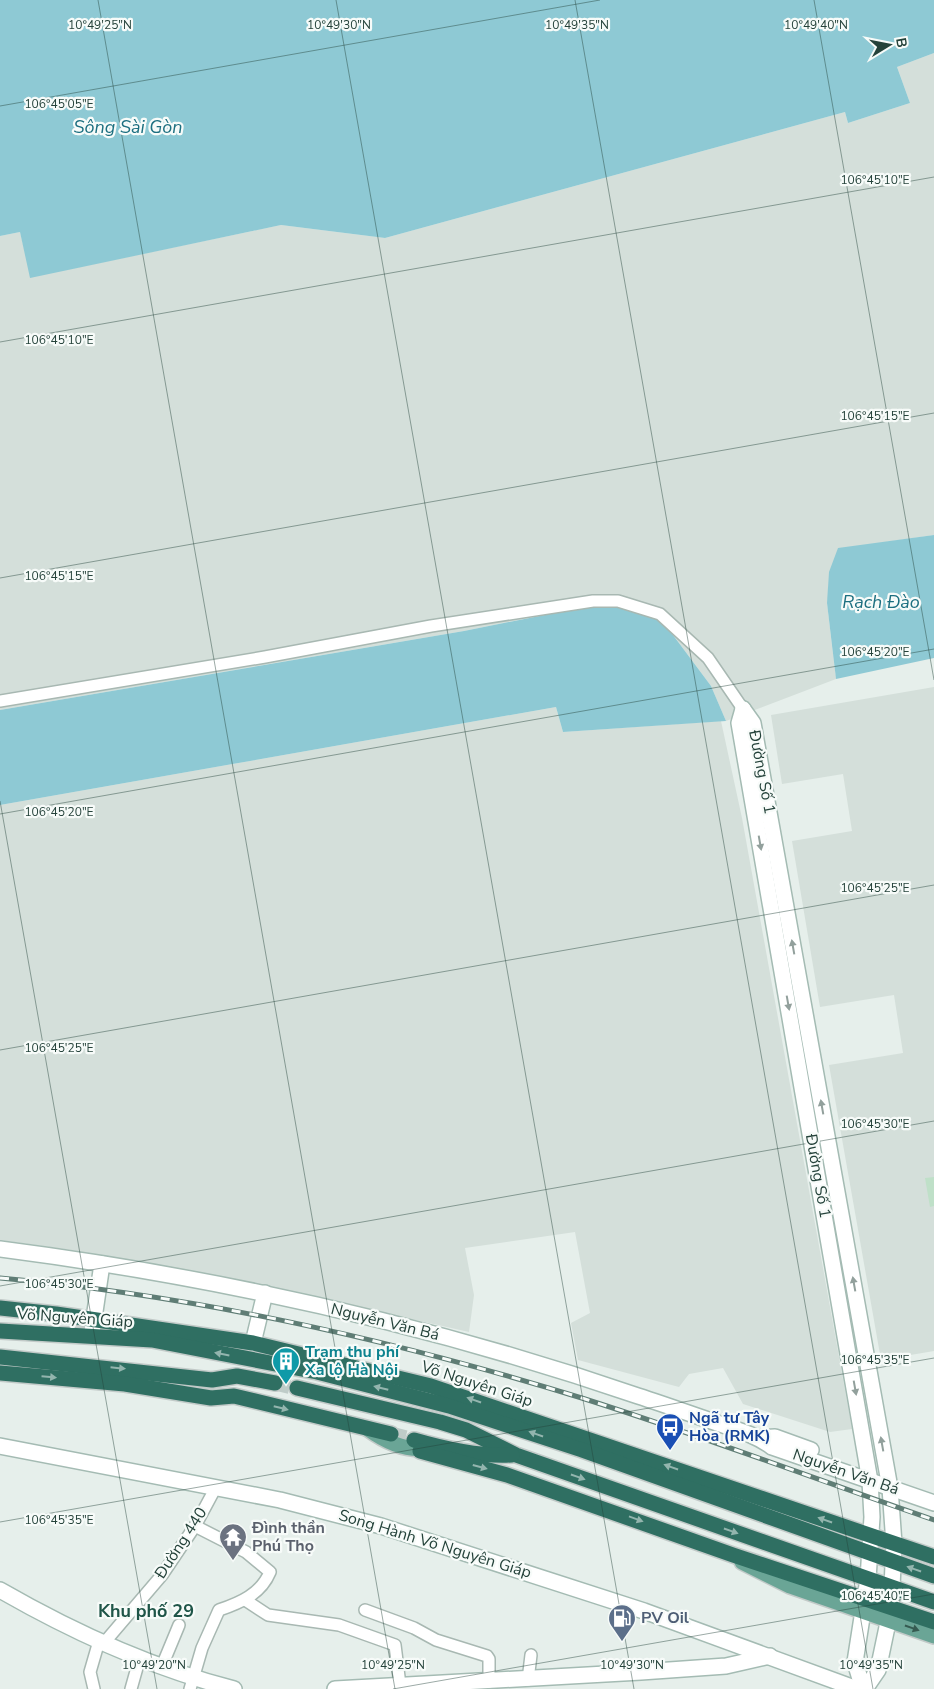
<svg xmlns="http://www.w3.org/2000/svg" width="934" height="1689" viewBox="0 0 934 1689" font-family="'Nunito Sans',sans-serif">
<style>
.built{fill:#d4dfda}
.green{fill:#bfe0c8}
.water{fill:#8ec9d4}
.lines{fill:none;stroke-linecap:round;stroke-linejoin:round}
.highway-tunnel{stroke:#bfccc8;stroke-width:15;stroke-dasharray:15 8;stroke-linecap:butt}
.street-casing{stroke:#a8b8b2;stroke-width:14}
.secondary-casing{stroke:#a4bbb3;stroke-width:18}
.primary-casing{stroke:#c2cac8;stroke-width:18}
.highway-casing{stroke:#c2cac8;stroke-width:18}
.street{stroke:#fff;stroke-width:11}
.secondary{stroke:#fff;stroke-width:15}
.primary{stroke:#6aa596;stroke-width:15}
.highway{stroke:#2f6f62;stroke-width:15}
.rail-casing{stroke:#5f7d75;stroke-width:5}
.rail{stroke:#f7fbf9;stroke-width:3;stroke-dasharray:9;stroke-linecap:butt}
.oneway{fill:#92a09c}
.oneway2{fill:#93b5ae}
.oneway3{fill:#365b51}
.ticks{fill:none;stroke:#24423a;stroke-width:1;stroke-opacity:0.45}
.labels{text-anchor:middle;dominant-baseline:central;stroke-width:4.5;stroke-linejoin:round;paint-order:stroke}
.street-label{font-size:16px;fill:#24423a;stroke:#f7fbf9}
.culture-label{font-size:16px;font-weight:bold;fill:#0d838f;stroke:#f7fbf9;text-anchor:start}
.transit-label{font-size:16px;font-weight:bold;fill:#164399;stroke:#f7fbf9;text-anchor:start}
.worship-label{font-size:16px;font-weight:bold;fill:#5b616d;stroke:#f7fbf9;text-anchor:start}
.service-label{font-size:16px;font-weight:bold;fill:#4e5e75;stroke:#f7fbf9;text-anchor:start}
.water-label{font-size:18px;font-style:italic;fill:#1c6f80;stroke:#f7fbf9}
.neighbourhood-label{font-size:18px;font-weight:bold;fill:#1f5548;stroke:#f7fbf9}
.ticks-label{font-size:12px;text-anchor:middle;fill:#24423a;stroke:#f7fbf9;stroke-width:4.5;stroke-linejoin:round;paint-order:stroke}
</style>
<rect width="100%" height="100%" fill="#e6efeb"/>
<!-- built -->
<g class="built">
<polygon points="934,53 934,535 838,549 827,603 836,679 726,721 711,686 664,623 595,605 464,631 0,710 0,236 20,232 31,277 281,225 385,238 845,112 848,123 910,103 897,67"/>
<polygon points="934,687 934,1351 881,1360 829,1065 903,1053 894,995 820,1007 792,841 852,831 843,774 782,784 771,715"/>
<polygon points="556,707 563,732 721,721 742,818 852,1429 830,1432 743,1404 723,1368 689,1374 679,1387 578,1360 571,1323 590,1313 575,1232 465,1248 474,1295 469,1332 260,1285 72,1250 0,1240 0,805"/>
</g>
<!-- green -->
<polygon class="green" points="934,1177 934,1206 930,1207 925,1178"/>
<!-- water -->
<g class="water">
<polygon points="0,0 934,0 934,53 897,67 910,103 848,123 845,112 385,238 281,225 30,278 20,232 0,236"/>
<polygon points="934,535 934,658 836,679 827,603 829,572 838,548"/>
<path d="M595,605C619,606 643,609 664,623L711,686L726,721L563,732L556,707L0,805V710L464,631Z"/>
</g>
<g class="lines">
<!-- highway-tunnel -->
<g class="highway-tunnel">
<polyline points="275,1383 297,1388"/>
<polyline points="391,1434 414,1440"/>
</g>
<!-- street casing -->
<g class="street-casing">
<g id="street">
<polyline points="0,701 265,657 431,626 593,601 618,601 660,614 708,658 743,709"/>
<polyline points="245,1600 268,1615 339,1625 395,1645 400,1685"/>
<polyline points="365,1610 414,1628 436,1640 487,1656 489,1659 489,1682"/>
<polyline points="104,1643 162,1575 195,1526 216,1487"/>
<polyline points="162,1666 179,1625"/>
<polyline points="528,1680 531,1655"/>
<polyline points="94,1689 90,1672 99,1641"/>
<polyline points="131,1689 140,1657"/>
<path d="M190,1689L202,1648L219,1610C240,1603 261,1594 270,1572L246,1552L195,1526"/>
</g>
</g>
<!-- secondary casing -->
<g class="secondary-casing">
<g id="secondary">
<polyline points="743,709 753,723 890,1488 894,1544 891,1608 878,1670 865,1689"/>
<polyline points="743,709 739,723 870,1481 872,1517 868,1579 855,1662 863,1689"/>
<path d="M0,1249C217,1277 431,1325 638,1396C663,1404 688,1413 714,1422C734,1429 755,1434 772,1447L934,1503"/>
<polyline points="92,1332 102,1264"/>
<polyline points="253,1343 265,1293"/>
<polyline points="760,1438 775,1437 811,1450"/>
<polyline points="0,1446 280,1500 381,1526 644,1611 857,1689"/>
<path d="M0,1590C73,1632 152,1668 234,1689"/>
<polyline points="335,1689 641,1672 726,1666 770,1656"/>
</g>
</g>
<!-- primary casing -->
<g class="primary-casing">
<g id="primary">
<path d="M368,1429C386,1442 409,1453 432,1447"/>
<polyline points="742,1562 790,1586 934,1636"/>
</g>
</g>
<!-- highway casing -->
<g class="highway-casing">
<g id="highway">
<polyline points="0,1308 56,1314 253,1343 431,1386 934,1557"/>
<polyline points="0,1331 152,1340 317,1372 449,1406 582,1450 934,1576"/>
<polyline points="0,1357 212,1380 237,1376 275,1383"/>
<polyline points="0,1373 125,1384 211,1398 234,1396 391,1434"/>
<polyline points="297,1388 440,1422 466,1430 516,1455 934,1602"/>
<path d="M414,1440C445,1449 480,1457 512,1455"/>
<polyline points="420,1451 507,1475 733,1555 934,1622"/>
</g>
</g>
<!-- street -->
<use href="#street" class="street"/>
<!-- secondary -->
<use href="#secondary" class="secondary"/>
<!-- primary -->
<use href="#primary" class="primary"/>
<!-- highway -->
<use href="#highway" class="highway"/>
<!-- rail casing -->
<g class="rail-casing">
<path id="rail" d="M0,1278C199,1296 394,1340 585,1399C702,1436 818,1480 934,1520"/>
</g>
<!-- rail -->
<use href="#rail" class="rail"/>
</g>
<!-- one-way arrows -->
<defs><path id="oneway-solid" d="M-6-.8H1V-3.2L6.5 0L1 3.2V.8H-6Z" transform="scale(1.25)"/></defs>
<g class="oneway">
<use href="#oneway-solid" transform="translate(760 843) rotate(80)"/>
<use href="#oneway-solid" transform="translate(793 947) rotate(-100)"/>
<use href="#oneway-solid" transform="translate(788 1003) rotate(80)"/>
<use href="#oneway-solid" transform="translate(822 1107) rotate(-100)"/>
<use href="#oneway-solid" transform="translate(854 1284) rotate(-100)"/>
<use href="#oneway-solid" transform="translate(855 1388) rotate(80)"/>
<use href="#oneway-solid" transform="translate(882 1444) rotate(-100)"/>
</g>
<g class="oneway2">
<use href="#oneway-solid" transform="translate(222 1354) rotate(-169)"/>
<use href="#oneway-solid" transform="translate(118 1368) rotate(6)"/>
<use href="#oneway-solid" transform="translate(49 1377) rotate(5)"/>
<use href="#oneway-solid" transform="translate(381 1388) rotate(-166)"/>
<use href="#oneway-solid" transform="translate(474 1400) rotate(-161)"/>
<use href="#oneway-solid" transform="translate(281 1408) rotate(14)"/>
<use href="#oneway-solid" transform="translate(536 1434) rotate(-161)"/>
<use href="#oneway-solid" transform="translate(480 1467) rotate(15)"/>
<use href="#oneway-solid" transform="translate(671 1467) rotate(-161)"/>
<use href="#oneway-solid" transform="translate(578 1477) rotate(19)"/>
<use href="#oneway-solid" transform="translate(636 1519) rotate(20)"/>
<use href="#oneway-solid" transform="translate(825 1520) rotate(-161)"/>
<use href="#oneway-solid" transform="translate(731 1531) rotate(19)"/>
<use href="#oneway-solid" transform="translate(914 1569) rotate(-161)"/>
</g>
<use class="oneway3" href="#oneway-solid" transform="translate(912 1628) rotate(19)"/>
<!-- ticks -->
<path class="ticks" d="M98,0L395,1689M336,0L634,1689M575,0L873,1689M814,0L934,680M0,106L600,0M0,342L934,177M0,578L934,413M0,801L157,1689M0,814L934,649M0,1050L934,885M0,1286L934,1121M0,1522L934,1358M393,1689L934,1594"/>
<!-- icons -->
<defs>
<g id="building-pin" transform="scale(1.4375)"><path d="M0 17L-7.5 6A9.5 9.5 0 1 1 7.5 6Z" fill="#0f9aa8" stroke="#f7fbf9"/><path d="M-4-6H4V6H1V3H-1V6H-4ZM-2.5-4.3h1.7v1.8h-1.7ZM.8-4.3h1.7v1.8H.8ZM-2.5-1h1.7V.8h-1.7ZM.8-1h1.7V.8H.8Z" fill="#fff"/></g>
<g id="bus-pin" transform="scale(1.4375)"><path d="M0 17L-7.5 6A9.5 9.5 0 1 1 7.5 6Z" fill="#1a4fb4" stroke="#f7fbf9"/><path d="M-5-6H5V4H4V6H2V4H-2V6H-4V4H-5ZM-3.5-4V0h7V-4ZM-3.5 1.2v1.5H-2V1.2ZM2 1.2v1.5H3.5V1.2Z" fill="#fff"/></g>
<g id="temple-pin" transform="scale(1.4375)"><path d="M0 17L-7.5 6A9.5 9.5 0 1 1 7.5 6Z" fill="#6b7280" stroke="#f7fbf9"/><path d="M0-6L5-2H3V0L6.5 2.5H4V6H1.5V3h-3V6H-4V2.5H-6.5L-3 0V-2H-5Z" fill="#fff"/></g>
<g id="fuel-pin" transform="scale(1.4375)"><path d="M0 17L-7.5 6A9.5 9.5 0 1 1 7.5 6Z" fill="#5c6f8a" stroke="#f7fbf9"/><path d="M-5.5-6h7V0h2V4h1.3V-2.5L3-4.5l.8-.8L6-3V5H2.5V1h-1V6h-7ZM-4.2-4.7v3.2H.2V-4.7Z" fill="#fff"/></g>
</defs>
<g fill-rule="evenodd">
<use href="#building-pin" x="286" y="1361"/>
<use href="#bus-pin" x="670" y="1427"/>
<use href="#temple-pin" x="233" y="1537"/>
<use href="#fuel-pin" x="622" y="1618"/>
</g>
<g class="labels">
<!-- street labels -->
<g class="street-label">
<text transform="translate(762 772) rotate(79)">Đường Số 1</text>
<text transform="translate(818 1176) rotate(80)">Đường Số 1</text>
<text transform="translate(75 1318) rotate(4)">Võ Nguyên Giáp</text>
<text transform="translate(385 1322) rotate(14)">Nguyễn Văn Bá</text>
<text transform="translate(477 1384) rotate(18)">Võ Nguyên Giáp</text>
<text transform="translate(846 1472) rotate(19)">Nguyễn Văn Bá</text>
<text transform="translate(181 1543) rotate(-57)">Đường 440</text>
<text transform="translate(435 1544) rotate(17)">Song Hành Võ Nguyên Giáp</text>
</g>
<!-- culture labels -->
<g class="culture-label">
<text x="305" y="1352">Trạm thu phí<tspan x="305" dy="18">Xa lộ Hà Nội</tspan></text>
</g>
<!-- transit labels -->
<g class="transit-label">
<text x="689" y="1418">Ngã tư Tây<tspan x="689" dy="18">Hòa (RMK)</tspan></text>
</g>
<!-- worship labels -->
<g class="worship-label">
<text x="252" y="1528">Đình thần<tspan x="252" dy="18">Phú Thọ</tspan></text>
</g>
<!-- service labels -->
<g class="service-label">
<text x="641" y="1618">PV Oil</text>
</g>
<!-- water labels -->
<g class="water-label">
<text x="128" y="127">Sông Sài Gòn</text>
<text x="881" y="602">Rạch Đào</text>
</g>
<!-- neighbourhood labels -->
<g class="neighbourhood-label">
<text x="146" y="1611">Khu phố 29</text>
</g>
</g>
<g class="ticks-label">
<text x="100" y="29">10°49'25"N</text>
<text x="339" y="29">10°49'30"N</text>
<text x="577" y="29">10°49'35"N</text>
<text x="816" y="29">10°49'40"N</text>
<text x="59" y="108">106°45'05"E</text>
<text x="875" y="184">106°45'10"E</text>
<text x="59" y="344">106°45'10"E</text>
<text x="875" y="420">106°45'15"E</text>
<text x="59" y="580">106°45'15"E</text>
<text x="875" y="656">106°45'20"E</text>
<text x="59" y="816">106°45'20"E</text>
<text x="875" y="892">106°45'25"E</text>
<text x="59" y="1052">106°45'25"E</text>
<text x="875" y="1128">106°45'30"E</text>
<text x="59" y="1288">106°45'30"E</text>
<text x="875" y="1364">106°45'35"E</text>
<text x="59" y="1524">106°45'35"E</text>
<text x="875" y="1600">106°45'40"E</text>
<text x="154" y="1669">10°49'20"N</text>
<text x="393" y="1669">10°49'25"N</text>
<text x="632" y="1669">10°49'30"N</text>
<text x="871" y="1669">10°49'35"N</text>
</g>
<!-- north arrow -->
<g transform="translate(889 45) rotate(80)" stroke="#f7fbf9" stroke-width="4" paint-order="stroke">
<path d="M0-4L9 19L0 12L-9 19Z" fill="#24423a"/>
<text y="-8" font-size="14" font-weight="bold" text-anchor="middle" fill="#24423a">B</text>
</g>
</svg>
